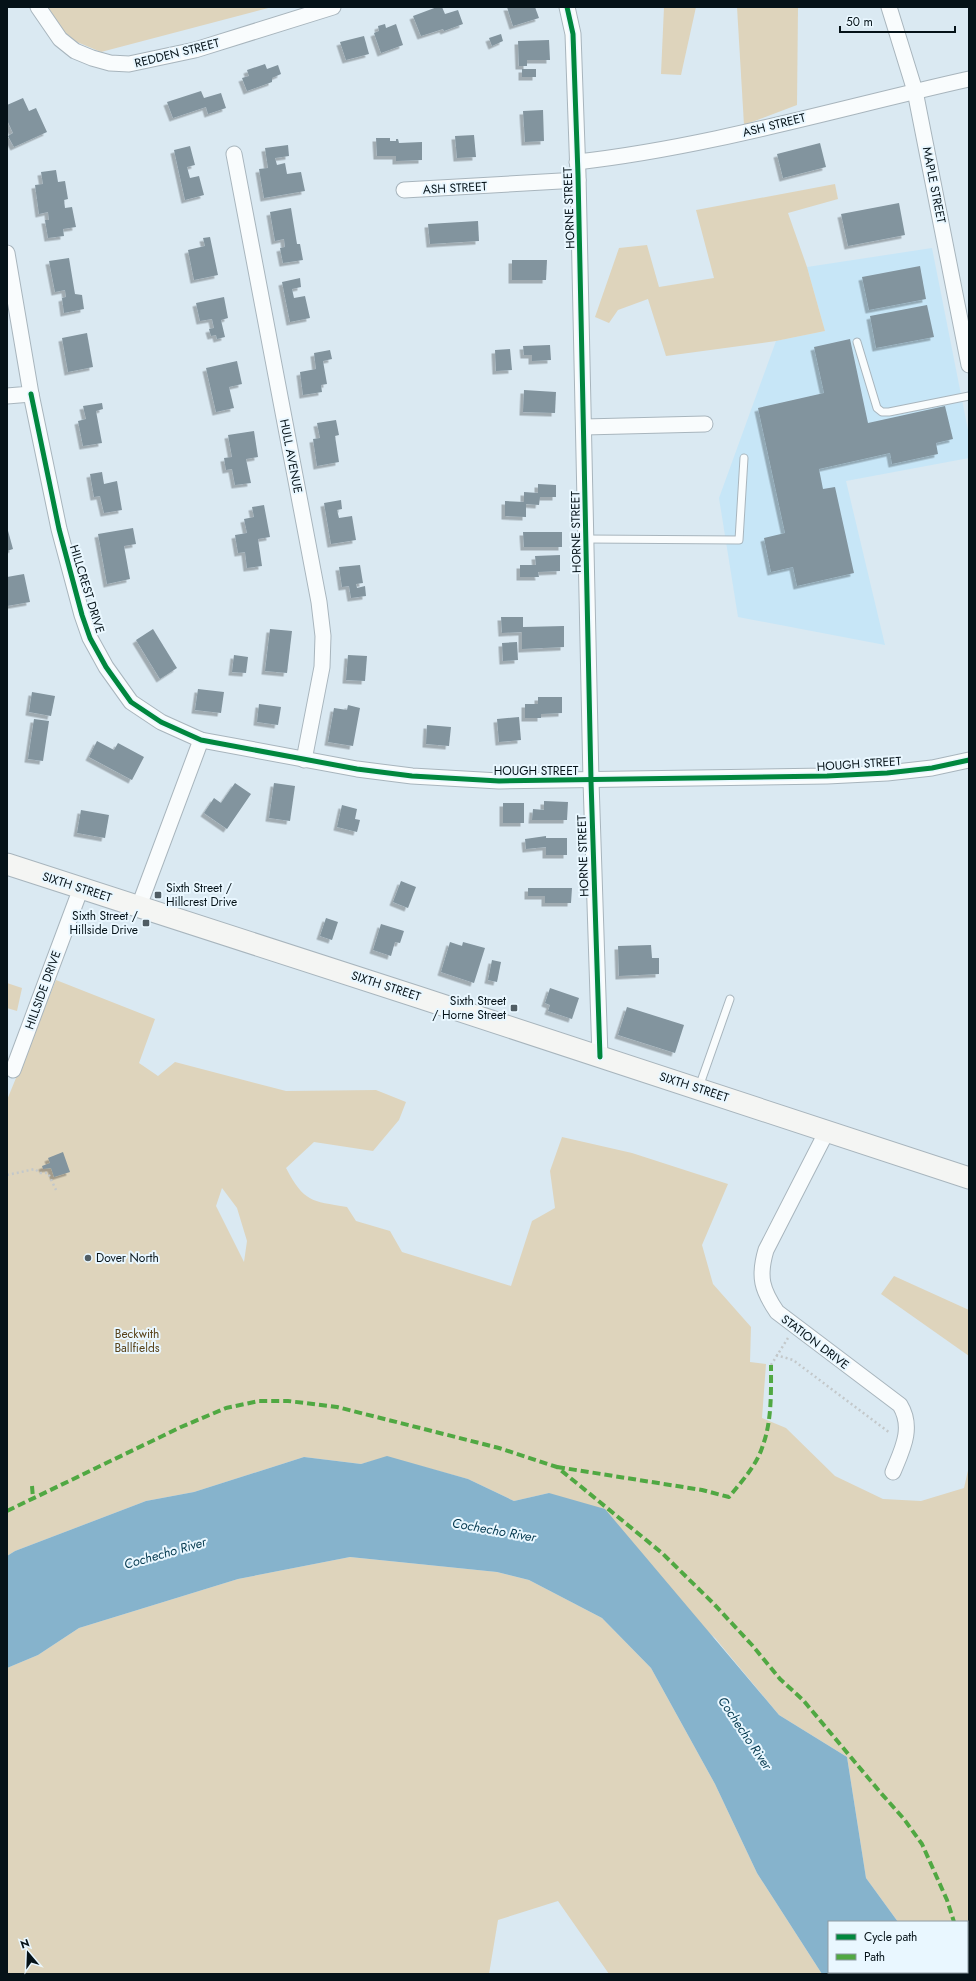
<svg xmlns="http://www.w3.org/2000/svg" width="976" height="1981" viewBox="0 0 976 1981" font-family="Jost,sans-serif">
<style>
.built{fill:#c7e6f7}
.green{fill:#ded4bc;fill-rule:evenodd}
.water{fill:#86b3cc}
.building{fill:#82949e;filter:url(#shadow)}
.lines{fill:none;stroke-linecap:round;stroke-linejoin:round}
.lane-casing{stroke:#a8b5bd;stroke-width:9}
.street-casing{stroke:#a8b5bd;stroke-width:17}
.secondary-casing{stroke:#a8b5bd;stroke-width:23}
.path{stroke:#c3c8ca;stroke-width:2.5;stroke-dasharray:2 3;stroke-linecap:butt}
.lane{stroke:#f9fcfd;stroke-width:7}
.street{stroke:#f9fcfd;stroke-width:15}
.secondary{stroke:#f4f5f3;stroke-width:21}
.quiet{stroke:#50a842;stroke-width:4;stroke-dasharray:8 4;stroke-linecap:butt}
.cycleway-casing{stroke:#e9f7ff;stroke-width:8}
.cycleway{stroke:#00873e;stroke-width:5}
.poi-dot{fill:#505d64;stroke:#e9f7ff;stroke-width:1.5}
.labels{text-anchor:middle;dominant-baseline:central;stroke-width:4;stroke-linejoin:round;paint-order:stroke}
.street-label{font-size:12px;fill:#051218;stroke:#e9f7ff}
.poi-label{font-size:12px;fill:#051218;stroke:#e9f7ff;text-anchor:start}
.park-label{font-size:12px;fill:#584219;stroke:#e9f7ff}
.water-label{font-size:13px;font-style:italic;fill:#04394f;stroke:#e9f7ff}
</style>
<defs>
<filter id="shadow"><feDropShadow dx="-3.5" dy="3.5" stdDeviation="0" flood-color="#0004"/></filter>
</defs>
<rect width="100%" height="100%" fill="#dae9f2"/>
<!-- built -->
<polygon class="built" points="932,248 969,435 969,458 846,481 885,645 738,617 719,498 776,341 825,331 807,267"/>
<!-- green -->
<g class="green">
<polygon points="48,7 272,7 101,52 60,35"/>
<polygon points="664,7 696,7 681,75 661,74"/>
<polygon points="737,7 798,7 797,105 744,125"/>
<polygon points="835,184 838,199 788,213 807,267 825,331 776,341 666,356 648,299 618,310 609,323 595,317 619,248 647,245 659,287 714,278 696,210"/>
<path d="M56,980L155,1019L139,1063L158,1076L175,1062L286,1091L376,1090L406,1102L399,1120L373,1151L314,1142L286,1168C304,1202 311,1201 347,1207L356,1221L390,1231L402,1252L511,1286L532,1221L555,1208L550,1171L562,1137L632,1153L728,1184L702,1245L713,1284L751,1327L750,1362L766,1364L762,1418L786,1428L835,1476L883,1499L921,1501L964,1488L969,1466V1974H937L936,1972H967V1922H898L866,1878L847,1757L779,1715L715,1638L549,1493L514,1501L468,1479L387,1457L361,1464L304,1457L194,1492L146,1501L15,1551L7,1556V1100ZM222,1188L237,1208L247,1241L244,1262L216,1206Z"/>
<polygon points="7,983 22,988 17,1011 7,1008"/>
<polygon points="894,1276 969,1310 969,1356 881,1294"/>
<polygon points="350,1557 497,1572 529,1580 602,1618 651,1668 715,1784 757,1873 822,1974 609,1974 558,1901 498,1920 489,1974 7,1974 7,1668 38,1655 79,1628 238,1579"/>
</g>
<!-- water -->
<polygon class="water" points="387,1456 468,1479 514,1501 549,1493 605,1509 779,1715 847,1757 866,1878 898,1922 829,1922 829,1972 936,1972 937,1974 822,1974 757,1873 715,1784 651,1668 602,1618 529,1580 497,1572 350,1557 238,1579 79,1628 38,1655 7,1668 7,1556 15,1551 146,1501 194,1492 304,1457 361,1464"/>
<!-- building -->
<g class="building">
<polygon points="437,7 442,7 445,14 458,10 463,24 444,31 443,29 421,36 413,16"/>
<polygon points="507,7 535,7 539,18 513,26"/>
<polygon points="385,24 386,28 396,24 403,45 381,53 374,33 379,31 378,26"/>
<polygon points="501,34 503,41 492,46 489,38"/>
<polygon points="364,36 369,54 346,60 340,42"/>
<polygon points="549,40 550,60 527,60 527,66 519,66 518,41"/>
<polygon points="265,64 267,69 278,65 281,74 272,78 272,82 247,91 242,78 249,76 247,70"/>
<rect x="522" y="69" width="14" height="8"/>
<polygon points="201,91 204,98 221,93 226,108 208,114 206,107 173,118 167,102"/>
<polygon points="23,98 29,111 36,108 47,132 14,147 8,136 13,133 7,120 7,105"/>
<polygon points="543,110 544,141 525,142 523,111"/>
<polygon points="474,135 476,157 457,158 455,136"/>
<polygon points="376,138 390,138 390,141 396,141 396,139 398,139 399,143 422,142 422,160 396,161 396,156 377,156"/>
<polygon points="820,143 826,167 783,178 777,154"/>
<polygon points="288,145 289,156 275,158 277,165 285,163 287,174 301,172 305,191 264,198 259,169 268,168 265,148"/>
<polygon points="190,146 195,165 187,167 190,178 199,176 204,195 185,200 174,150"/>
<polygon points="56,170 58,182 65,181 68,199 64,200 65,208 72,207 76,227 63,229 64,236 48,238 45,220 49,220 48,212 39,214 35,185 43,184 41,172"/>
<polygon points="899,203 905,235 848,246 841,214"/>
<polygon points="291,208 297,244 300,244 303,260 283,263 280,248 285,247 284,239 275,241 270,212"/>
<polygon points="478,221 479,241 430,244 428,224"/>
<polygon points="210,237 218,275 194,280 188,250 205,246 203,238"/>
<polygon points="69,258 75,294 82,295 84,309 64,313 62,298 66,297 65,290 55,292 49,261"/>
<polygon points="512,260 547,260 546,280 512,280"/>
<polygon points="920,266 926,299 869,310 862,277"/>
<polygon points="300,278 301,287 292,289 294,298 305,296 310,318 290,322 282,282"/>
<polygon points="224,297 228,318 221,320 225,337 217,339 216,335 211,336 209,329 214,328 212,319 200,321 196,303"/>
<polygon points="927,305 934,337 876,348 870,316"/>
<polygon points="87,333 93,367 68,372 62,338"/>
<polygon points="850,339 868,423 945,406 953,439 936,443 938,454 892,464 890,453 819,469 823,489 835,487 854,573 797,586 793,567 771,572 764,538 785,533 758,408 824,393 814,347"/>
<polygon points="550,345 551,360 532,361 532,355 524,355 523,346"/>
<polygon points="510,349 512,370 496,371 495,350"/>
<polygon points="330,350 332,359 323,361 327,384 321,385 322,392 303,395 300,372 316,369 314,353"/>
<polygon points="237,361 242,384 229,387 234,408 216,412 206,368"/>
<polygon points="524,390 556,392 555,413 523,412"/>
<polygon points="102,403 103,409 96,411 102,443 83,446 78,421 86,419 83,406"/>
<polygon points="336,420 339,435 335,436 339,462 317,466 313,439 320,438 317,423"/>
<polygon points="254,431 258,457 246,459 251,483 235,485 232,469 226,470 224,458 232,457 228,435"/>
<polygon points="102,472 104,484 117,481 122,510 104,513 100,496 94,497 90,474"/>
<polygon points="538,484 556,485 556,497 540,497 539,505 526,504 526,517 505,516 505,501 524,502 524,492 538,493"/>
<polygon points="341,500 342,509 337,510 339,518 352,516 356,540 331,544 324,503"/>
<polygon points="264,505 270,537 258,539 262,566 247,568 245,552 238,553 235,535 247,533 244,519 254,517 252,507"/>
<polygon points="7,527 13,549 7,551"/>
<polygon points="133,528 136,544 124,546 130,579 107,584 98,534"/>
<polygon points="523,532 562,532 562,547 524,547"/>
<polygon points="560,555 560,571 538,572 539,577 520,577 520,565 536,565 535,556"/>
<polygon points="360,565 363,583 356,584 357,588 365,586 366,596 351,598 349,586 342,587 339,567"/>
<polygon points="24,574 30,602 7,606 7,577"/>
<polygon points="501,617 523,617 523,627 564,626 564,647 522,649 522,632 502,633"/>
<polygon points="153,629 177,668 160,679 136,640"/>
<polygon points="270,629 292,631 287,673 265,671"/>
<polygon points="517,642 518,660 503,661 502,643"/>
<polygon points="234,655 248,657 246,673 232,672"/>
<polygon points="348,655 367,656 365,681 346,680"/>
<polygon points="198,689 224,692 221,713 195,710"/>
<polygon points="32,692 55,696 51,716 29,712"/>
<polygon points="538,697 562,697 562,713 541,714 541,718 525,718 525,704 538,704"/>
<polygon points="259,704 281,707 278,725 257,722"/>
<polygon points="348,705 360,708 353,746 328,742 334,708 347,710"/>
<polygon points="519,717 521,740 499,742 497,719"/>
<polygon points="34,719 49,721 43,761 28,759"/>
<polygon points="427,725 451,727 449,746 426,744"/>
<polygon points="97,741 114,750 118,743 144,757 132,780 89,757"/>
<polygon points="235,783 251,794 227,829 204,813 214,798 221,803"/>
<polygon points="274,783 295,786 290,821 269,818"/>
<polygon points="544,801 568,802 567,820 532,820 533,809 544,810"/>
<rect x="503" y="803" width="21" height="20"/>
<polygon points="342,805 357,809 355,819 360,820 357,832 337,827"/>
<polygon points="81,810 109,815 105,838 77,833"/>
<polygon points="546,836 546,838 567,838 567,855 546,855 546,847 526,849 525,839"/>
<polygon points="401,881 416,887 408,908 393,902"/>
<polygon points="528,888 572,888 571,903 545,903 545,896 528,896"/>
<polygon points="326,918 338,922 332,940 320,936"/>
<polygon points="381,924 404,931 400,943 395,942 391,956 373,950"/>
<polygon points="450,942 462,946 463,942 485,948 474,983 441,972"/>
<polygon points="651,945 652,958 659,958 659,974 619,976 618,946"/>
<polygon points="492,960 501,962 497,982 488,980"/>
<polygon points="550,988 579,998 572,1019 548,1011 550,1005 545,1003"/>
<polygon points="627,1007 684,1025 675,1053 618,1035"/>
<polygon points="63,1152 70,1172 54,1177 51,1168 43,1169 42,1166 50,1163 48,1158"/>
</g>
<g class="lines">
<!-- lane casing -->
<g class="lane-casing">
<g id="lane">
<polyline points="857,342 877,408 882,412 889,412 969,396"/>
<polyline points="586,539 739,540 744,458"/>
<polyline points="699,1087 730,999"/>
</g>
</g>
<!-- street casing -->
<g class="street-casing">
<g id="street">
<polyline points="38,7 60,39 75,51 92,58 110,63 129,64 195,50 333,7"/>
<polyline points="567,7 573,34 578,175 591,781 600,1057"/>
<polyline points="889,7 915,91 969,365"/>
<polyline points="234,154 319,602 323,636 322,667 304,760"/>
<path d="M577,162C710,147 839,108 969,79"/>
<polyline points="404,190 578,180"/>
<polyline points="7,253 31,394 7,396"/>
<polyline points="31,394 59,529 82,615 90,638 106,667 131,702 161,722 201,740 357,769 412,776 499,781 827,776 887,773 932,768 969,760"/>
<polyline points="584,427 705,424"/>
<polyline points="139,906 201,740"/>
<polyline points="13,1070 81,888"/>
<path d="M827,1131L766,1250C758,1277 762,1290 777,1312L900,1405C914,1428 902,1450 893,1472"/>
</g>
</g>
<!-- secondary casing -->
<g class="secondary-casing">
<polyline id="secondary" points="7,864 418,997 969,1178"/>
</g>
<!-- path -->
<g class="path">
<polyline points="7,1175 35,1169 40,1173 48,1173 56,1190"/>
<polyline points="776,1355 793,1360 890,1433"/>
<polyline points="771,1365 788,1338"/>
</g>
<!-- lane -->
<use href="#lane" class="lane"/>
<!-- street -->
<use href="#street" class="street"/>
<!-- secondary -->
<use href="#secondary" class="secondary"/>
<!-- quiet -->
<g class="quiet">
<path d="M557,1467L702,1490L729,1497C742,1481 757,1465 763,1445C772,1420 771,1391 771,1365"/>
<polyline points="32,1486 33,1498"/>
<polyline points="7,1511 181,1427 226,1408 259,1401 288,1401 337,1407 499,1448 557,1467 662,1553 713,1603 752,1645 780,1679 803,1700 880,1792 904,1819 922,1844 947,1900 954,1922"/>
<polyline points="967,1953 969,1956"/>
</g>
<!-- cycleway casing -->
<g class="cycleway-casing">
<g id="cycleway">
<polyline points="567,7 573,34 578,175 591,781 600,1057"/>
<polyline points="31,394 59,529 82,615 90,638 106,667 131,702 161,722 201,740 357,769 412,776 499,781 827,776 887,773 932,768 969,760"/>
</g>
</g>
<!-- cycleway -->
<use href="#cycleway" class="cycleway"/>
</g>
<!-- markers -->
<g class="poi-dot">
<rect x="154" y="891" width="8" height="8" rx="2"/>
<rect x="142" y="919" width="8" height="8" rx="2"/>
<rect x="510" y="1004" width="8" height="8" rx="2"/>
<circle cx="88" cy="1258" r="4"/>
</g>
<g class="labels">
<!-- street labels -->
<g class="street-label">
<text transform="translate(177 53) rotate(-14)">REDDEN STREET</text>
<text transform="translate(774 125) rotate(-14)">ASH STREET</text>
<text transform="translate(934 185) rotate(79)">MAPLE STREET</text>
<text transform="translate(455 188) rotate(-3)">ASH STREET</text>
<text transform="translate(569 208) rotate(-92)">HORNE STREET</text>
<text transform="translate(291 456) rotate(79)">HULL AVENUE</text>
<text transform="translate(576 532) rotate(-91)">HORNE STREET</text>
<text transform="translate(87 589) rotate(73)">HILLCREST DRIVE</text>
<text transform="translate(859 764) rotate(-4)">HOUGH STREET</text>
<text x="536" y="771">HOUGH STREET</text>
<text transform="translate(583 856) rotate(-92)">HORNE STREET</text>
<text transform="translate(77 887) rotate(18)">SIXTH STREET</text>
<text transform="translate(386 986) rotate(18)">SIXTH STREET</text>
<text transform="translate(43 990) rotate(-70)">HILLSIDE DRIVE</text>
<text transform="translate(694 1087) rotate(18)">SIXTH STREET</text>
<text transform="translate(815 1342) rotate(37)">STATION DRIVE</text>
</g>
<!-- poi labels -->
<g class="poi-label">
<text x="166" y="888">Sixth Street /<tspan x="166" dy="14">Hillcrest Drive</tspan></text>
<text x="138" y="916" text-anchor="end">Sixth Street /<tspan x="138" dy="14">Hillside Drive</tspan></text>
<text x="506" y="1001" text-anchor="end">Sixth Street<tspan x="506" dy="14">/ Horne Street</tspan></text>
<text x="96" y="1258">Dover North</text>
</g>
<!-- park labels -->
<g class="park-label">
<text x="137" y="1334">Beckwith<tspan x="137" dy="14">Ballfields</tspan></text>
</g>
<!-- water labels -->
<g class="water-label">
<text transform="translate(494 1530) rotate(10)">Cochecho River</text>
<text transform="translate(165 1553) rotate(-16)">Cochecho River</text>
<text transform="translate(745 1733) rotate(56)">Cochecho River</text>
</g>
</g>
<!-- border -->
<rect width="976" height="1981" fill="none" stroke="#051218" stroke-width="16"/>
<!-- legend -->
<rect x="828" y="1921" width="140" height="52" fill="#e9f7ff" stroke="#8e9ba3"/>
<rect x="836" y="1934" width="20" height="6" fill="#00873e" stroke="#8e9ba3"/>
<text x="864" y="1941" font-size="12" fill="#051218">Cycle path</text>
<rect x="836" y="1954" width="20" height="6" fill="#50a842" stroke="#8e9ba3"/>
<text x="864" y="1961" font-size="12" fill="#051218">Path</text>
<!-- north arrow -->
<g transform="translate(28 1953) rotate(341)" stroke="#e9f7ff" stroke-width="3" paint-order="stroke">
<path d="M0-3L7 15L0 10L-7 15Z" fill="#051218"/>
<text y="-6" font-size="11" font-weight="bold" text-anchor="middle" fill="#051218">N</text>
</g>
<!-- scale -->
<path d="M840 26v6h115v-6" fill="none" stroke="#051218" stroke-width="2"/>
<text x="846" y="26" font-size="12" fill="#051218" stroke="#e9f7ff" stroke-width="3" paint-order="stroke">50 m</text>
</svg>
